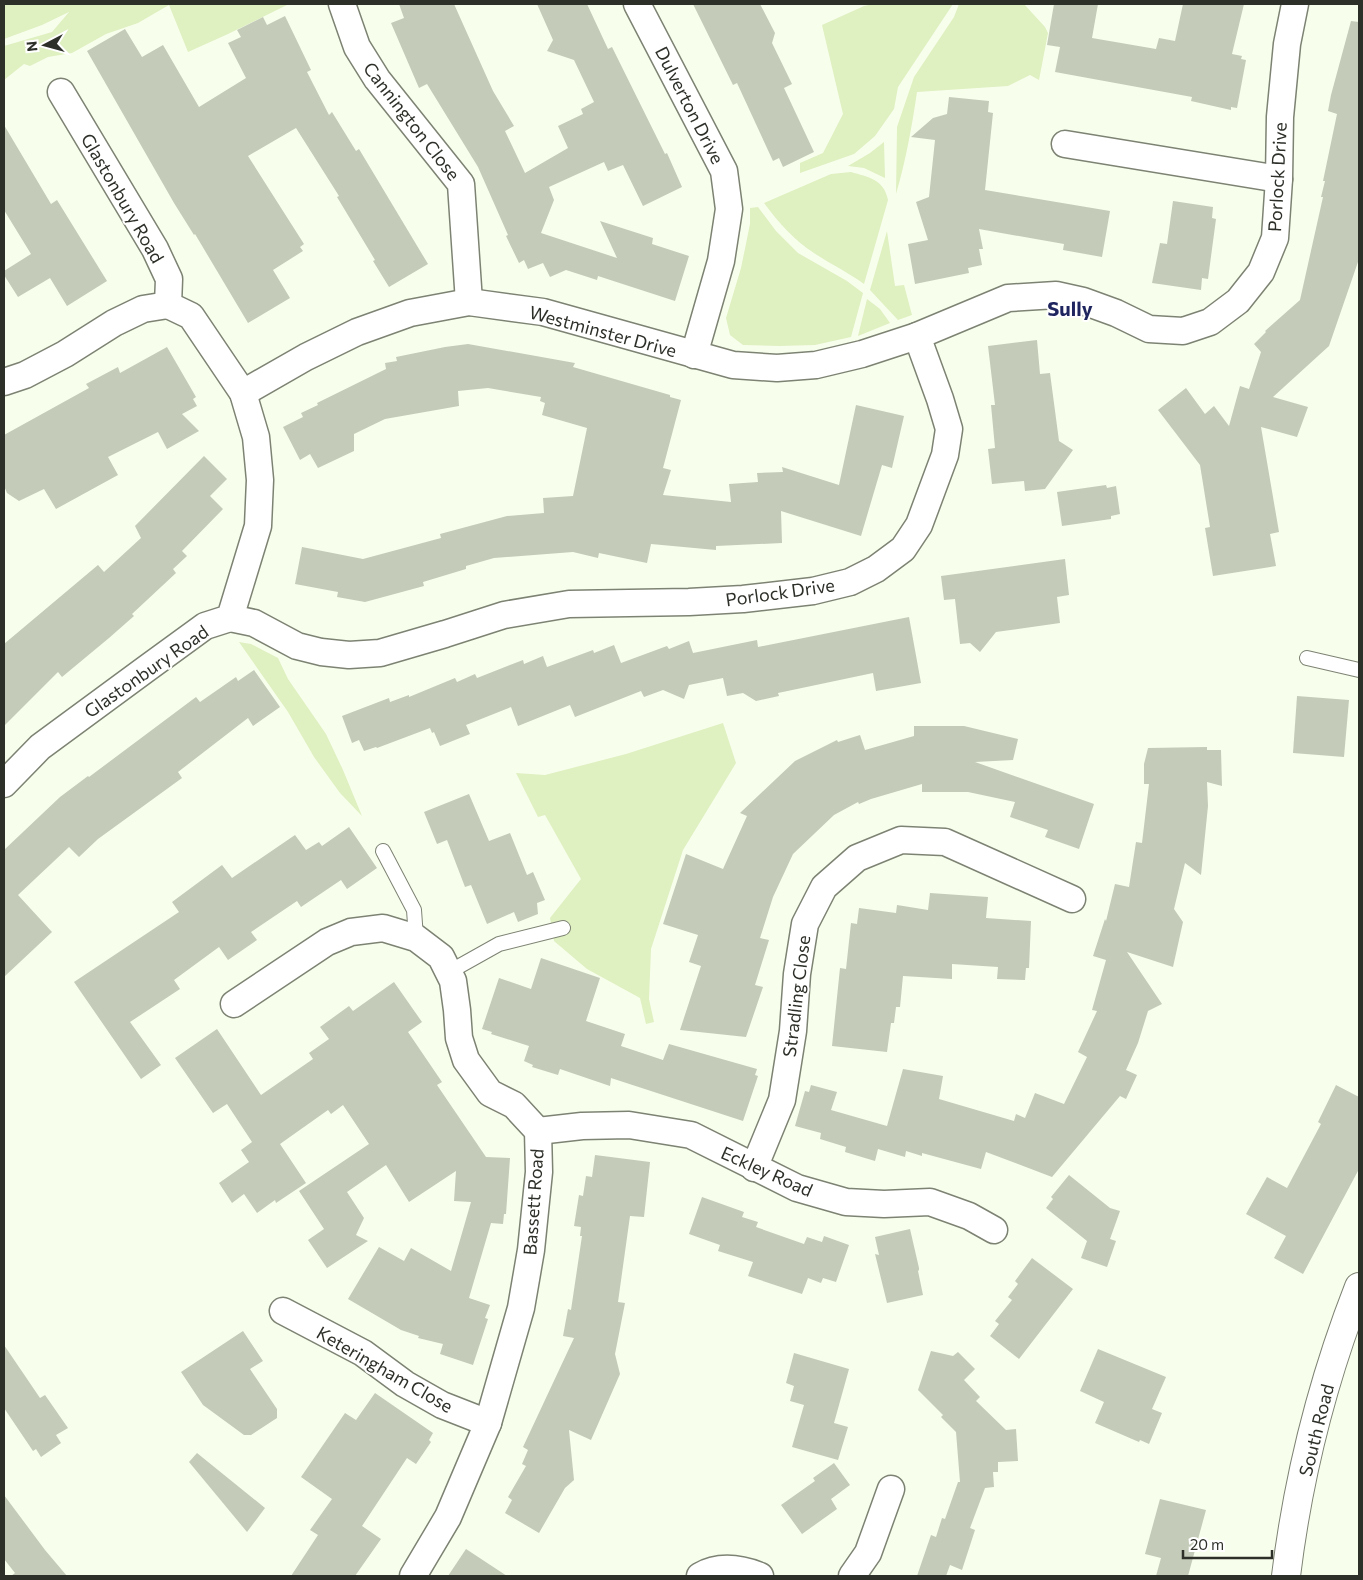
<svg xmlns="http://www.w3.org/2000/svg" width="1363" height="1580" viewBox="0 0 1363 1580" font-family="Commissioner,sans-serif">
<style>
.green{fill:#dff0c1}
.building{fill:#c4cbb9}
.lines{fill:none;stroke-linecap:round;stroke-linejoin:round}
.lane-casing{stroke:#7d8373;stroke-width:16}
.street-casing{stroke:#7d8373;stroke-width:29}
.secondary-casing{stroke:#7d8373;stroke-width:30}
.lane{stroke:#fff;stroke-width:14}
.street{stroke:#fff;stroke-width:26}
.secondary{stroke:#fff;stroke-width:28}
.labels{text-anchor:middle;dominant-baseline:central;stroke-width:4;stroke-linejoin:round;paint-order:stroke}
.street-label{font-size:18px;fill:#2d3029;stroke:#fff}
.quarter-label{font-size:20px;font-weight:bold;fill:#1f255e;stroke:#fff}
</style>
<rect width="100%" height="100%" fill="#f8feec"/>
<!-- green -->
<g class="green">
<polygon points="4,4 289,4 228,34 188,52 169,5 138,23 106,34 72,53 48,57 30,66 24,64 4,80 4,46 52,32 69,12 42,25 4,39"/>
<polygon points="873,4 953,4 898,87 894,109 875,136 854,154 800,173 800,163 823,153 843,114 822,25 864,6"/>
<path d="M959,4H1024L1045,27L1048,33L1039,80L1030,75L1008,86L917,92C912,126 906,160 896,194L897,127L914,77L954,17Z"/>
<polygon points="884,142 885,178 864,168 848,166 870,153"/>
<path d="M851,172C868,177 884,179 888,200L864,284C848,272 830,264 814,253C794,240 778,222 764,203L831,174Z"/>
<polygon points="758,207 776,231 798,253 847,281 863,293 851,337 815,345 779,346 743,345 730,335 726,318 741,268 750,224 750,208"/>
<polygon points="887,231 895,286 904,285 912,315 898,320 870,290"/>
<polygon points="867,299 880,309 890,323 858,336"/>
<polygon points="239,642 251,644 278,658 288,679 326,734 343,770 362,816 340,793 314,757 288,712"/>
<polygon points="723,723 736,763 683,850 651,949 649,999 654,1022 646,1024 640,998 587,969 554,941 550,918 581,879 545,815 538,817 516,773 545,775 626,754"/>
</g>
<!-- building -->
<g class="building">
<polygon points="399,4 454,4 493,91 514,126 505,131 525,173 568,148 558,126 583,114 581,109 594,102 574,60 547,51 553,40 537,4 587,4 608,49 612,47 665,154 667,153 682,187 643,206 623,165 608,171 604,162 549,187 554,200 541,233 617,258 600,221 653,238 652,244 689,256 675,301 598,276 597,280 566,270 550,277 543,263 528,269 524,260 519,263 506,236 508,235 478,167 427,84 419,88 391,23 404,18"/>
<polygon points="693,4 760,4 775,33 772,43 792,84 784,88 814,152 783,167 779,158 773,161 737,83 733,85"/>
<polygon points="1054,4 1098,4 1092,38 1156,49 1159,38 1175,41 1183,4 1244,4 1232,54 1242,56 1241,59 1246,60 1237,108 1231,107 1231,110 1191,101 1192,97 1055,72 1060,47 1047,45"/>
<polygon points="285,16 311,70 307,72 329,115 332,112 356,151 359,149 428,264 389,287 373,261 375,260 337,197 339,196 296,128 248,156 304,244 300,247 303,251 273,270 290,298 248,323 195,234 194,235 174,203 87,51 125,29 142,57 163,45 199,107 246,78 228,43 241,37 237,30 263,17 267,25"/>
<polygon points="1351,21 1359,22 1359,259 1329,346 1273,397 1308,407 1297,437 1261,427 1279,532 1270,534 1276,566 1213,576 1205,528 1210,527 1200,465 1158,410 1186,388 1205,414 1214,406 1229,426 1240,386 1249,389 1261,352 1254,344 1266,332 1265,331 1300,300 1323,197 1321,197 1325,181 1323,181 1337,114 1328,111 1331,95"/>
<polygon points="949,97 989,101 988,112 993,113 985,190 1110,211 1102,257 1063,250 1064,244 979,229 983,249 979,249 982,265 968,268 969,273 915,284 908,244 928,240 916,202 929,197 935,140 911,137 933,118 947,114"/>
<polygon points="4,125 51,204 57,200 107,281 67,306 50,278 18,297 4,275 4,271 31,254 4,210"/>
<polygon points="1173,201 1213,207 1212,218 1216,219 1208,279 1202,278 1201,290 1152,283 1160,243 1167,244"/>
<polygon points="1037,340 1040,374 1050,373 1059,441 1073,450 1045,489 1025,491 1024,481 992,484 988,449 995,448 991,405 995,405 988,346"/>
<polygon points="468,344 575,363 573,367 670,395 670,397 681,400 663,468 671,470 663,495 731,502 729,484 758,482 757,473 783,472 782,467 839,485 856,405 904,416 892,468 882,465 861,536 781,511 782,543 716,546 716,550 651,544 647,563 599,553 598,558 573,552 494,558 466,566 466,569 423,582 424,586 365,602 337,597 338,592 295,584 302,547 363,559 441,538 440,534 507,516 544,513 543,498 573,496 587,428 542,415 545,403 540,401 541,397 488,388 458,391 459,406 385,419 354,434 354,451 318,468 310,454 300,460 283,427 303,417 301,413 318,405 317,403 386,369 385,363 397,361 396,357 445,347"/>
<polygon points="167,347 196,397 193,399 197,406 182,414 199,431 167,449 158,432 108,457 118,475 56,509 44,489 19,501 7,493 4,486 4,435 89,388 86,384 118,367 120,373"/>
<polygon points="204,456 227,479 210,496 223,509 182,551 187,556 173,569 176,573 132,614 134,616 109,638 62,677 58,672 4,726 4,644 98,565 104,572 141,538 135,526"/>
<polygon points="1106,485 1107,488 1116,486 1120,514 1111,516 1111,519 1062,526 1057,492"/>
<polygon points="1065,559 1069,595 1057,597 1060,623 996,632 980,652 970,643 960,644 955,599 944,600 941,576"/>
<polygon points="909,617 921,683 876,691 873,673 778,693 779,696 756,701 743,693 727,696 723,678 689,685 684,699 663,690 644,697 641,691 575,717 570,705 518,726 511,707 466,725 470,734 440,746 434,732 432,733 430,728 377,748 376,747 364,751 359,740 352,743 342,716 389,698 390,702 409,695 409,697 455,678 457,682 475,674 477,678 523,660 524,664 543,656 547,667 593,650 594,653 614,645 621,663 667,646 669,649 689,641 693,653 757,640 758,647"/>
<polygon points="254,670 280,707 253,726 248,718 178,772 182,778 98,839 79,857 69,847 18,895 52,932 4,977 4,850 60,797 88,776 89,777 196,697 200,702 236,677 238,681"/>
<polygon points="1297,696 1349,700 1344,757 1293,753"/>
<polygon points="914,726 964,726 1018,739 1013,760 975,762 1094,804 1079,849 1045,837 1048,830 1010,817 1015,802 968,792 922,792 922,784 871,799 859,804 858,802 834,815 793,854 773,897 760,938 769,940 755,985 763,987 746,1037 680,1030 701,966 689,962 698,935 663,924 686,854 723,869 747,816 740,813 795,761 837,740 838,742 860,735 865,750 914,736"/>
<polygon points="1207,747 1207,750 1221,750 1222,786 1207,782 1208,806 1201,875 1185,863 1174,909 1183,922 1173,967 1127,952 1162,1004 1148,1011 1138,1043 1126,1070 1137,1075 1126,1099 1120,1096 1052,1177 986,1152 981,1169 922,1153 922,1156 906,1151 905,1157 878,1149 875,1161 845,1152 846,1147 820,1139 821,1133 795,1126 805,1091 809,1092 811,1085 837,1092 831,1110 887,1126 903,1069 943,1076 939,1099 1014,1121 1016,1114 1025,1118 1035,1093 1064,1104 1087,1057 1078,1052 1097,1011 1092,1010 1106,960 1093,956 1105,919 1106,921 1115,884 1129,887 1136,842 1142,843 1149,784 1144,784 1144,764 1148,748"/>
<polygon points="469,794 489,841 510,833 527,875 533,872 545,900 537,903 538,914 518,922 514,912 487,924 471,885 465,887 447,840 437,844 424,812"/>
<polygon points="349,827 377,868 347,889 341,880 301,907 297,901 251,932 257,940 228,960 219,947 174,980 180,989 130,1022 161,1065 141,1079 74,982 179,912 172,902 222,865 232,878 295,835 306,850 319,842 322,846"/>
<polygon points="930,893 988,897 986,918 1031,921 1029,968 1026,968 1025,980 997,979 998,967 952,964 952,979 903,976 900,1007 896,1007 894,1023 891,1023 887,1052 832,1046 840,968 846,969 851,923 857,924 859,908 896,913 897,905 928,910"/>
<polygon points="541,958 600,978 586,1021 625,1034 621,1046 663,1060 669,1044 757,1069 755,1075 758,1076 743,1121 611,1078 610,1086 560,1069 558,1075 532,1067 533,1065 524,1061 529,1046 491,1034 492,1032 482,1029 499,978 531,989"/>
<polygon points="394,982 422,1022 408,1032 442,1082 437,1085 486,1157 510,1158 506,1214 504,1214 503,1224 491,1223 469,1298 490,1305 485,1318 488,1319 473,1365 440,1354 443,1344 418,1338 419,1336 401,1330 348,1299 379,1247 404,1261 411,1248 451,1271 471,1202 454,1201 456,1171 409,1202 386,1165 347,1192 364,1218 356,1235 368,1241 327,1268 308,1240 324,1229 299,1191 369,1144 343,1105 331,1114 328,1110 280,1144 306,1183 276,1203 275,1200 257,1213 244,1194 232,1203 219,1183 249,1162 241,1150 252,1142 227,1104 213,1113 175,1058 217,1029 261,1095 313,1059 309,1053 329,1039 320,1027 349,1006 353,1011"/>
<polygon points="1336,1085 1359,1097 1359,1169 1303,1274 1274,1258 1286,1236 1246,1214 1267,1177 1287,1188 1321,1124 1318,1122"/>
<polygon points="595,1155 650,1162 644,1217 630,1216 618,1302 625,1303 615,1354 620,1374 591,1440 569,1430 574,1480 565,1488 539,1533 505,1513 512,1500 508,1497 526,1466 522,1464 528,1450 523,1447 574,1338 563,1336 568,1309 571,1310 582,1236 580,1236 581,1227 574,1226 579,1195 583,1196 586,1176 592,1177"/>
<polygon points="1069,1175 1110,1208 1120,1211 1110,1239 1116,1241 1107,1267 1081,1258 1087,1241 1046,1208 1053,1199 1051,1197"/>
<polygon points="702,1197 744,1212 742,1217 758,1222 756,1227 804,1244 807,1237 822,1242 824,1236 849,1245 836,1282 823,1278 821,1283 808,1278 802,1294 748,1276 753,1262 718,1251 720,1245 689,1234"/>
<polygon points="910,1229 919,1268 919,1270 918,1271 923,1295 887,1303 875,1254 879,1255 875,1237"/>
<polygon points="1032,1258 1073,1289 1019,1359 990,1336 999,1324 995,1321 1012,1300 1008,1297 1018,1284 1015,1281"/>
<polygon points="243,1331 263,1361 250,1369 277,1409 277,1418 251,1435 244,1435 203,1405 181,1372"/>
<polygon points="4,1345 40,1398 45,1395 68,1428 56,1435 61,1443 41,1457 36,1449 33,1451 4,1408"/>
<polygon points="1098,1349 1166,1377 1152,1409 1162,1413 1149,1444 1140,1440 1139,1442 1095,1423 1104,1402 1080,1391"/>
<polygon points="931,1351 953,1356 958,1352 975,1369 964,1380 980,1397 976,1401 1006,1430 1016,1429 1018,1461 998,1462 998,1472 993,1472 994,1487 985,1488 970,1528 975,1530 962,1570 950,1565 946,1576 917,1576 931,1535 936,1537 942,1518 945,1519 958,1482 960,1482 956,1432 941,1417 943,1415 918,1390"/>
<polygon points="794,1353 849,1369 834,1423 848,1427 838,1460 792,1447 804,1405 790,1401 794,1386 786,1383"/>
<polygon points="375,1393 433,1433 429,1440 431,1442 416,1464 407,1458 362,1526 381,1539 355,1576 291,1576 318,1535 310,1530 332,1499 301,1477 345,1413 356,1420"/>
<polygon points="197,1453 265,1508 247,1532 189,1462"/>
<polygon points="834,1463 850,1485 831,1499 837,1509 802,1534 781,1505 815,1481 813,1478"/>
<polygon points="4,1495 45,1550 67,1576 11,1576 15,1573 4,1559"/>
<polygon points="1160,1499 1206,1510 1188,1576 1156,1576 1161,1558 1145,1554"/>
<polygon points="466,1549 507,1576 448,1576"/>
</g>
<g class="lines">
<!-- lane casing -->
<g class="lane-casing">
<g id="lane">
<polyline points="1307,658 1359,670"/>
<polyline points="383,851 414,910 416,938"/>
<polyline points="449,972 499,944 563,928"/>
</g>
</g>
<!-- street casing -->
<g class="street-casing">
<g id="street">
<polyline points="342,4 357,47 377,79 461,184 469,302"/>
<polyline points="637,4 724,171 729,209 721,261 694,355"/>
<polyline points="1065,144 1279,179"/>
<polyline points="4,382 25,375 65,354 114,323 143,309 168,305"/>
<polyline points="243,393 306,357 357,332 410,313 469,302 543,312 733,365 777,368 816,365 862,354 917,336"/>
<polyline points="230,618 254,623 297,646 321,652 349,655 380,653 445,634 504,615 569,604 689,602 743,599 813,591 850,582 876,569 903,549 919,525 945,455 949,429 940,399 917,336 1008,298 1056,295 1083,301 1116,313 1149,329 1183,331 1210,322 1238,301 1261,272 1275,238 1279,179 1280,117 1287,44 1295,4"/>
<polyline points="4,784 40,747 146,669 205,626 230,618 258,526 260,480 256,437 243,393 191,316 168,305 169,279 155,249 61,92"/>
<polyline points="234,1004 327,942 351,932 383,928 416,938 441,957 453,981 457,1010 459,1038 466,1060 490,1093 514,1105 538,1131 539,1172 531,1250 521,1308 488,1423 448,1517 413,1576"/>
<polyline points="538,1131 582,1126 629,1125 691,1135 797,1188 846,1202 884,1204 930,1202 969,1216 994,1230"/>
<polyline points="754,1168 782,1100 793,1031 797,974 805,924 824,887 857,858 901,840 945,842 1072,899"/>
<polyline points="283,1311 363,1353 405,1384 442,1405 488,1423"/>
<path d="M700,1576C719,1565 740,1568 760,1576"/>
<polyline points="852,1576 868,1553 891,1489"/>
</g>
</g>
<!-- secondary casing -->
<g class="secondary-casing">
<path id="secondary" d="M1286,1576C1298,1478 1323,1379 1359,1287"/>
</g>
<!-- lane -->
<use href="#lane" class="lane"/>
<!-- street -->
<use href="#street" class="street"/>
<!-- secondary -->
<use href="#secondary" class="secondary"/>
</g>
<g class="labels">
<!-- street labels -->
<g class="street-label">
<text transform="translate(690 105) rotate(63)">Dulverton Drive</text>
<text transform="translate(412 121) rotate(52)">Cannington Close</text>
<text transform="translate(1277 177) rotate(-87)">Porlock Drive</text>
<text transform="translate(123 198) rotate(60)">Glastonbury Road</text>
<text transform="translate(603 331) rotate(15)">Westminster Drive</text>
<text transform="translate(780 592) rotate(-8)">Porlock Drive</text>
<text transform="translate(146 671) rotate(-35)">Glastonbury Road</text>
<text transform="translate(796 996) rotate(-83)">Stradling Close</text>
<text transform="translate(767 1171) rotate(24)">Eckley Road</text>
<text transform="translate(533 1202) rotate(-86)">Bassett Road</text>
<text transform="translate(385 1369) rotate(30)">Keteringham Close</text>
<text transform="translate(1316 1430) rotate(-76)">South Road</text>
</g>
<!-- quarter labels -->
<g class="quarter-label">
<text x="1070" y="308">Sully</text>
</g>
</g>
<!-- border -->
<rect width="1363" height="1580" fill="none" stroke="#2d3029" stroke-width="10"/>
<!-- north arrow -->
<g transform="translate(45 45) rotate(264)" stroke="#ffffff" stroke-width="4" paint-order="stroke">
<path d="M0-4L9 19L0 12L-9 19Z" fill="#2d3029"/>
<text y="-8" font-size="14" font-weight="bold" text-anchor="middle" fill="#2d3029">N</text>
</g>
<!-- scale -->
<path d="M1183 1550v8h89v-8" fill="none" stroke="#2d3029" stroke-width="2.5"/>
<text x="1190" y="1550" font-size="15" fill="#2d3029" stroke="#ffffff" stroke-width="4" paint-order="stroke">20 m</text>
</svg>
